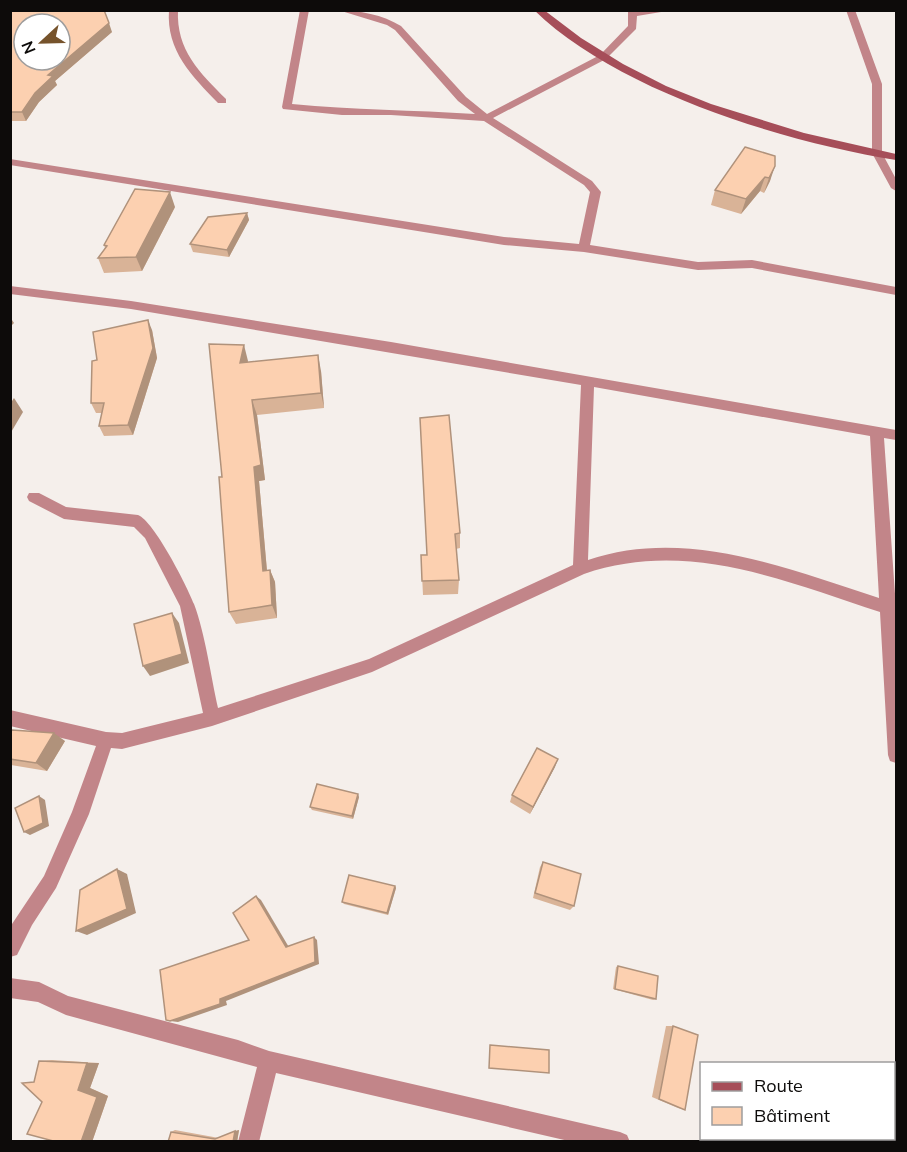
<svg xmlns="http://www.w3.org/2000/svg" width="907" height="1152" viewBox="0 0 907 1152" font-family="Mulish,sans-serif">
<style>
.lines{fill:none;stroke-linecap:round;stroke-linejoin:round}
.street{fill:#c28589;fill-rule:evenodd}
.secondary{fill:#a64e59;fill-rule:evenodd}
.wall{fill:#d9b397}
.shaded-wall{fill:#b0927b}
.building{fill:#fcd0b0;stroke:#b0927b;stroke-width:1.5;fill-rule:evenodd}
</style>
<rect width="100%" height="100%" fill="#f5efeb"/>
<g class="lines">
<!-- street -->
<g class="street">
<path d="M169,10H178C176,50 200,73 226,99V103H218C192,76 166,51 169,10Z"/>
<path d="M300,10H309L292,104C353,110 414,110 475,114L458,101L395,30L387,25L338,10C359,10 383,15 401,26L466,97L487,114L600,55L628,26V10H673L637,16L636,29L606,59L493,118L592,181L601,192L590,245L698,262L752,260L896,287V295L752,268L698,270L584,252L504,245L10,165V159L504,237L579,244L590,192L584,185L484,121L391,115H342L283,109L282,107Z"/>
<polygon points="846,10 855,10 882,84 882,153 896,179 896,191 891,188 872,153 872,84"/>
<path d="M10,286L131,301L391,342L896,430V440L884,438L896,608V763L890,761L888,755L880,612C783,580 686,539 584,574L372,672L212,726L122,749L111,748L89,814L56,888L32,925L17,955L10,957V927L44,876L72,812L96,746L10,726V710L106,732L122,733L203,713L180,606L145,538L134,527L64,519L29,501L27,497L29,493H39L66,507L138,515C154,521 187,586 194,604C205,633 211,677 218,708L369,659L573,565L581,385L131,309L10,294ZM594,387L870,436L879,598C786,568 686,527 588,560Z"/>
<polygon points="10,978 39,982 68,996 238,1040 269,1051 620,1132 627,1135 630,1142 573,1142 276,1073 259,1142 238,1142 257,1067 66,1015 38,1002 10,998"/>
</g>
<!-- secondary -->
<path class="secondary" d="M534,10H544L581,38L623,64L666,86L711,104L804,133L896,154V160C784,142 617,91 534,10Z"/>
</g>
<!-- wall -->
<g class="wall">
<polygon points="10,10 112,32 55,81 57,85 39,102 26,121 10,121"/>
<polygon points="775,156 770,181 764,193 760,191 741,214 711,205 715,190"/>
<polygon points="175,207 142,271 104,273 98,258 105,248 104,245"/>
<polygon points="247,213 249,220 229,257 193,252 190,244"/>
<polygon points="152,330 157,358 133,435 104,436 99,426 102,413 96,413 91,403 97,360"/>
<polygon points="248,361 248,362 321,371 324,408 257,415 265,480 259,481 267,570 270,570 275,582 277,618 236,624 229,612 222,477"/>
<polygon points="420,418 460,533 460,548 456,549 459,580 458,594 423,595 421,555 427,555"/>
<polygon points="10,733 65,741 47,771 11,765"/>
<polygon points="555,767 530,814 510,802 512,795"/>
<polygon points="359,797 353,819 312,810 310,807"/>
<polygon points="543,862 574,906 570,910 533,898 540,867"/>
<polygon points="395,886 396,888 388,915 344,904 342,902"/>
<polygon points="618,966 656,999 653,1000 613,989 616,967"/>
<polygon points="666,1026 673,1026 685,1110 678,1108 652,1097"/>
<polygon points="52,1060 99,1063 90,1088 108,1096 92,1142 57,1142 34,1082 39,1061"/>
<polygon points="175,1130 219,1138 239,1130 237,1142 168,1142 171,1132"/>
</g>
<!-- shaded-wall -->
<g class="shaded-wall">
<polygon points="109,23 112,32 55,81 57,85 39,102 26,121 22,112 48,75"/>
<polygon points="775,166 770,181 764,193 769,178"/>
<polygon points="765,177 760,191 741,214 746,199"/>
<polygon points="170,192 175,207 142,271 136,257"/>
<polygon points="247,213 249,220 229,257 227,250"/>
<polygon points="10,317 14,323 10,327"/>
<polygon points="148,320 152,330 157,358 133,435 128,425"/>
<polygon points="244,345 248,361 244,379 240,363"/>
<polygon points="318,355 321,371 324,408 321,393"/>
<polygon points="14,398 23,412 10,434 10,404"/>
<polygon points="252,400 257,415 265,480 259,481 268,583 263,571 254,467"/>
<polygon points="270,570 275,582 277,618 272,605"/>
<polygon points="172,613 179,623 189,663 150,676 143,666"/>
<polygon points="54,733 65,741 47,771 36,763"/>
<polygon points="558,759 555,767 530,814 533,807"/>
<polygon points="358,794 359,797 353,819 352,816"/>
<polygon points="39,796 45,800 49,826 30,835 24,832"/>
<polygon points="117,869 127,874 136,913 87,935 76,931"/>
<polygon points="395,886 396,888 388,915 387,913"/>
<polygon points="256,896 261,900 290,949 286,947"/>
<polygon points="314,937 317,940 319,964 226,1001 227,1005 178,1022 170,1021 220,999"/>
<polygon points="87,1063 99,1063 90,1088 108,1096 92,1142 81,1142 78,1090"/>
<polygon points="239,1130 237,1142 233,1142 235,1131"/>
</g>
<!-- building -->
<g class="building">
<path d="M10,10H104L109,23L48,75L53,76L35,93L22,112H10ZM24,24H60V60H24Z"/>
<polygon points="745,147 775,156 775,166 769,178 765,177 746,199 715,190"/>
<polygon points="135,189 170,192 136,257 98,258 107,246 104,245"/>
<polygon points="247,213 227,250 190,244 208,217"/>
<polygon points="148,320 153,348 128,425 99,426 104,403 91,403 92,361 97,360 93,332"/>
<polygon points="209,344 244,345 240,363 318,355 321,393 252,400 261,465 254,467 263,571 270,570 272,605 229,612 219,477 222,477"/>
<polygon points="449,415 460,533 455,534 459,580 422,581 421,555 427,555 420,418"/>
<polygon points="172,613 182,654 143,666 134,624"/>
<polygon points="12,730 54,733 36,763 10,759 10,733"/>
<polygon points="537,748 558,759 533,807 512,795"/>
<polygon points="317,784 358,794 352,816 310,807"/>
<polygon points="39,796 43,823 24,832 15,808"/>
<polygon points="543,862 581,874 574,906 535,893"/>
<polygon points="117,869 127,909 76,931 80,890"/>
<polygon points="349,875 395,886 387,913 342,902"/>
<polygon points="256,896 286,947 314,937 315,962 220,999 220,1004 170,1021 166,1020 160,970 249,940 233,913"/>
<polygon points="618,966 658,976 656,999 615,989"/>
<polygon points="673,1026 698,1035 685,1110 659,1099"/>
<polygon points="490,1045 549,1050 549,1073 489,1068"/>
<polygon points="39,1061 87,1063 78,1090 97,1097 81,1142 57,1142 27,1134 42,1102 22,1083 34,1082"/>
<polygon points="235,1131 233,1142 168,1142 171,1132 215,1139"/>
</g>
<!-- border -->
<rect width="907" height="1152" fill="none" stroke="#0d0b0a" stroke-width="24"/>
<!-- legend -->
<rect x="700" y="1062" width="195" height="78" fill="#ffffff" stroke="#9e9d9d" stroke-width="1.5"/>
<rect x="712" y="1082" width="30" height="9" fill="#a64e59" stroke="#9e9d9d" stroke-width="1.5"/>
<text x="754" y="1092" font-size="18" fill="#0d0b0a">Route</text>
<rect x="712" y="1107" width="30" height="18" fill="#fcd0b0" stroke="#9e9d9d" stroke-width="1.5"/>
<text x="754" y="1122" font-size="18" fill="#0d0b0a">Bâtiment</text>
<!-- north arrow -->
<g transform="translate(42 42) rotate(248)"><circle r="28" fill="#ffffff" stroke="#9e9d9d" stroke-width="1.5"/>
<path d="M0-4.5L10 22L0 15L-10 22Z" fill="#76532c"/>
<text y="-9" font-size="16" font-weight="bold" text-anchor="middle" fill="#0d0b0a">N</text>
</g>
</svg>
